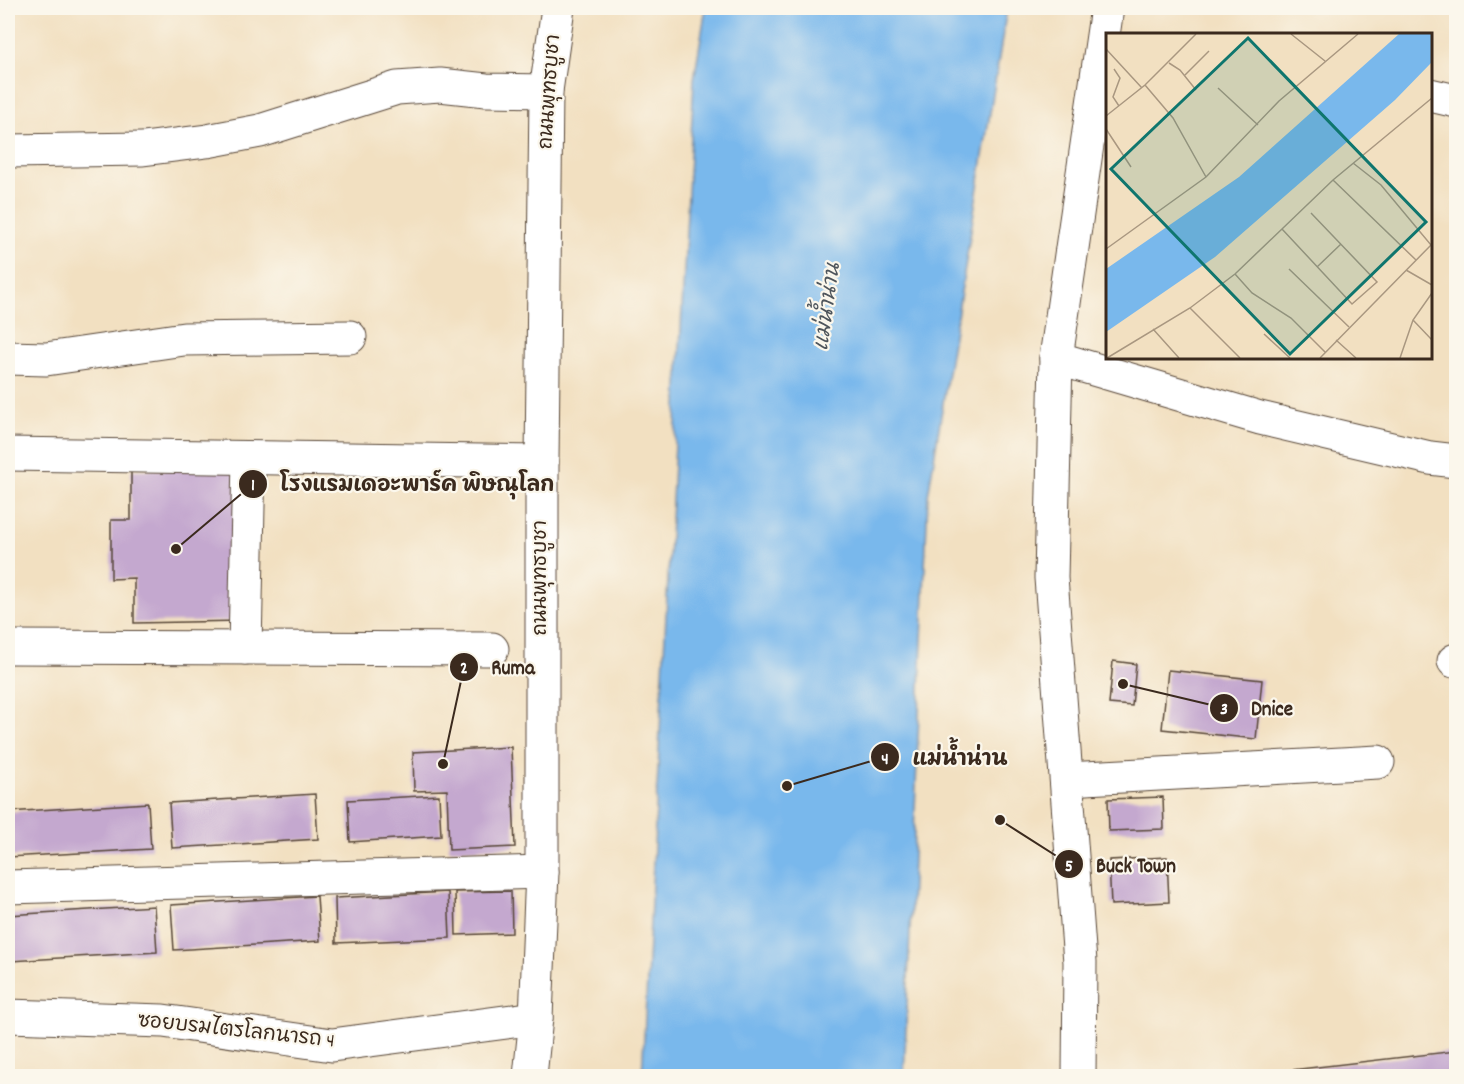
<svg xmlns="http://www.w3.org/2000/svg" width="1464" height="1084" viewBox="0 0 1464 1084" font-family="Dekko,'Playpen Sans Thai',sans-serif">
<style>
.water{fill:#79b8ec;stroke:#5a7185;stroke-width:1.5}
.building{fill:#c4a8cf}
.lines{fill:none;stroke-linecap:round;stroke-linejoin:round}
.minor-casing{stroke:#564536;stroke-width:35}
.minor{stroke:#fff;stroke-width:33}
.labels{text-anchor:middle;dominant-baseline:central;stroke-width:4.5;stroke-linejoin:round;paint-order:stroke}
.street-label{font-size:20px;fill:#3b2a1e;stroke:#fbf7ec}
.water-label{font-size:21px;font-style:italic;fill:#4e555c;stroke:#fbf7ec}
.inset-road{fill:none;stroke:#a99780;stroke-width:1.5}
.view{fill:#0f766e;fill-opacity:0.15;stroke:#0f766e;stroke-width:3}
.inset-edge{fill:none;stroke:#3b2a1e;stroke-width:3}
.leader{fill:none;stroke:#3b2a1e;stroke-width:2}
.callout-dot{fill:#3b2a1e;stroke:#fbf7ec;stroke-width:2}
.mark-label{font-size:18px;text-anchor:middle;font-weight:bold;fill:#fff}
.callout-label{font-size:21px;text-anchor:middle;font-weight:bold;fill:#3b2a1e;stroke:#fbf7ec;stroke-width:4.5;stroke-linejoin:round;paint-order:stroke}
</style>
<rect width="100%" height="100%" fill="#fbf7ec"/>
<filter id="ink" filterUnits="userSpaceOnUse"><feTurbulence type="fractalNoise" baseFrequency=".0167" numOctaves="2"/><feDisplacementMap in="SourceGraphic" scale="12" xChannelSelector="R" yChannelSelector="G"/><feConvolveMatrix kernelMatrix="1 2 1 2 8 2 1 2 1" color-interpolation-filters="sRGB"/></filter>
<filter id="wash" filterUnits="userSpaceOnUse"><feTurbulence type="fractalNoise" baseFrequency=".008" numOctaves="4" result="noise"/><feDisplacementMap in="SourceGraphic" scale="24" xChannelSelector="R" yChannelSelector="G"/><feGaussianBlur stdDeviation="1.35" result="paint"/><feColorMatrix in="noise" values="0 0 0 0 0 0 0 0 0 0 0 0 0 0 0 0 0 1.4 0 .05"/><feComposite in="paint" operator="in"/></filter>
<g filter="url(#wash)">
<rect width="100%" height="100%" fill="#f2e0c1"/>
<!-- water -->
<polygon class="water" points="706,8 1007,8 928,496 904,1076 642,1076 694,79"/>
<g id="blocks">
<!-- building -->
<g class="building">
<polygon points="239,468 241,621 134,623 134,578 111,579 111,520 131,520 131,470"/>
<polygon points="1113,661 1136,664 1132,706 1109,704"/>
<polygon points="1168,670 1262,680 1256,739 1162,729"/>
<polygon points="511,747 515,847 449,850 447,790 414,791 413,752"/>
<polygon points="315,794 318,839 172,848 169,803"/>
<polygon points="439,795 441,836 350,842 348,800"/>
<polygon points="1163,797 1164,829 1109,831 1108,799"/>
<polygon points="148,803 151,849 8,857 8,812"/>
<polygon points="1167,857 1169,902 1111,905 1109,860"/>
<polygon points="511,891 512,933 456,935 455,892"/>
<polygon points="448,892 450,938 336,943 335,898"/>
<polygon points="317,896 320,941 174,950 171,905"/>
<polygon points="154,906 157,952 11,961 8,915"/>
<polygon points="1456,1051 1456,1076 1247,1076 1247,1075"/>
</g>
</g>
</g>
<g filter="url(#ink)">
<use href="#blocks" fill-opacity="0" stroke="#564536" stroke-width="1.5"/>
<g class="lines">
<!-- minor casing -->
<g class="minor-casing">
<g id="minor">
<polyline points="1430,95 1456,101"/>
<polyline points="8,151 143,149 207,141 260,131 397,88 440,85 486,90 546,91"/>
<polyline points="8,358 46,359 184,339 350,337"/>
<polyline points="1056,358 1260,418 1430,458 1456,461"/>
<polyline points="8,454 542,462"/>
<polyline points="8,647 492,649"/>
<polyline points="245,648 249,458"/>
<polyline points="1454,661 1456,660"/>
<polyline points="1067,779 1378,762"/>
<polyline points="8,887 542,872"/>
<polyline points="8,1016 163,1021 332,1045 536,1018"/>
<polyline points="530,1076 536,1018 542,872 542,462 546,91 558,8"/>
<polyline points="1079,1076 1080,962 1051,578 1056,358 1107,8"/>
</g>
</g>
<!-- minor -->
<use href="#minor" class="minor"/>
</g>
</g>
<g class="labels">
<!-- street labels -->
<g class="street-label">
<text transform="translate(551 92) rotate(-86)">ถนนพุทธบูชา</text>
<text transform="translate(542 578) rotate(-90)">ถนนพุทธบูชา</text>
<text transform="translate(236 1032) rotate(6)">ซอยบรมไตรโลกนารถ 4</text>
</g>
<!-- water labels -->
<g class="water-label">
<text transform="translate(829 307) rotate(-82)">แม่น้ำน่าน</text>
</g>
</g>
<!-- overview -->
<g transform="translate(1106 33)">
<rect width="326" height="326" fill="#f2e0c1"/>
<path d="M293,1H325V30L289,67L109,224L0,299V236L133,144Z" fill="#79b8ec"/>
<path class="inset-road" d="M185,1L219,28M0,16L36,55M63,30L74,37L90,57M8,36L14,45L7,64L13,73M79,42L103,18M39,52L67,85L100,144M112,55L152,92M0,83L39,52L90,1M0,96L25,134M247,130L275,152L325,212M227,147L310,227M176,196L246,271L271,249L205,180M0,216L100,144L173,68L252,1M211,234L235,211M183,236L243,294M300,237L326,252M129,241L146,260L185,285L219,319M115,251L136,272M84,275L134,325M307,287L326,307M47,296L73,325M158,301L184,325M230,307L250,325M1,325L84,275L129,241L227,147L326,65M214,325L326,211M294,325L307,287L326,260"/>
<path class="view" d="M142,5L320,189L184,321L5,136Z"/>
<rect width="326" height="326" class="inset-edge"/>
</g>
<!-- callouts -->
<path class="leader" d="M176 549L253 484M443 764L464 667M1123 684L1224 708M787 786L885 757M1000 820L1069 864"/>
<g class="callout-dot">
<circle cx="176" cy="549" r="6"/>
<circle cx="443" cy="764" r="6"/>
<circle cx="1123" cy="684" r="6"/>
<circle cx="787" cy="786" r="6"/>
<circle cx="1000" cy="820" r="6"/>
<circle cx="253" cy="484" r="15"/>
<circle cx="464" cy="667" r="15"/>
<circle cx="1224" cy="708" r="15"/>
<circle cx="885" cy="757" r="15"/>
<circle cx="1069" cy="864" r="15"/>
</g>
<g class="mark-label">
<text x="253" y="490">1</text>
<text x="464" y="673">2</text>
<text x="1224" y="714">3</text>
<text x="885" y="764">4</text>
<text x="1069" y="871">5</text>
</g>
<g class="callout-label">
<text x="417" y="491">โรงแรมเดอะพาร์ค พิษณุโลก</text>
<text x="513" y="674">Ruma</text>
<text x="1272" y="715">Dnice</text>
<text x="960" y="765">แม่น้ำน่าน</text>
<text x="1136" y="872">Buck Town</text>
</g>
<!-- margin -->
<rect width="1464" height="1084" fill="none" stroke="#fbf7ec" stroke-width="30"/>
</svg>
